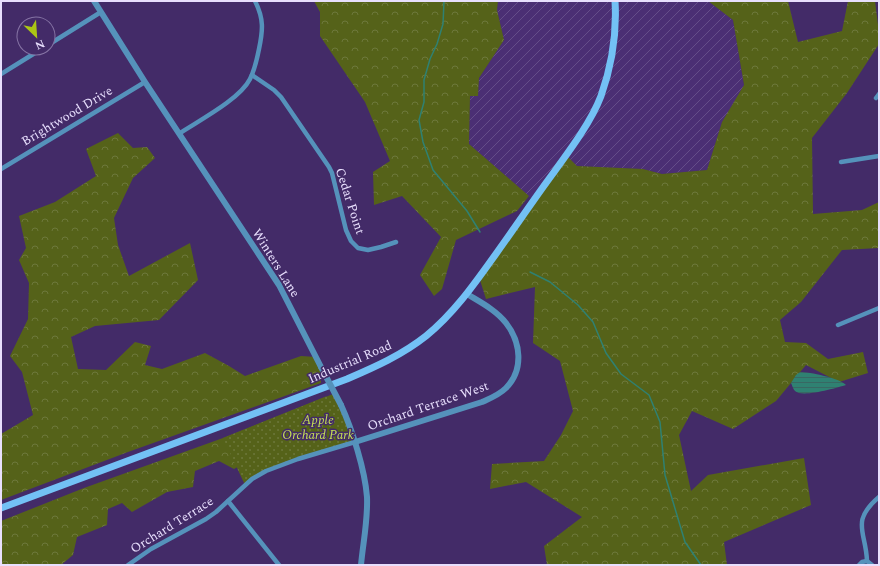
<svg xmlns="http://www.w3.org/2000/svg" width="880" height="566" viewBox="0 0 880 566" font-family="Spectral,serif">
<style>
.industrial{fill:url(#industrial-furrows)}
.forest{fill:url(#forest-crowns)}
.park{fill:url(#park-dots)}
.water{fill:url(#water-rules)}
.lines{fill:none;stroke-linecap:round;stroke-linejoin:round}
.stream{stroke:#2f8172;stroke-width:1.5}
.minor{stroke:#5592bb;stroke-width:4.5}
.tertiary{stroke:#5592bb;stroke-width:6}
.secondary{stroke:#73c1f5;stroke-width:7}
.tertiary-bridge{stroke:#5592bb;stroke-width:6}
.labels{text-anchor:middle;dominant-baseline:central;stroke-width:3;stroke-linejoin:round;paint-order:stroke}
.street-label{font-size:13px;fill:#e8dffd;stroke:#432b68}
.park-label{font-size:13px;font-style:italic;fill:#c6e154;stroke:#432b68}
</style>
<defs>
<pattern id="industrial-furrows" width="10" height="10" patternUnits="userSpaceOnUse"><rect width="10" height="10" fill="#4b2f74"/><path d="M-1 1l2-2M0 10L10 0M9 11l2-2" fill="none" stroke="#654d89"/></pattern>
<pattern id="forest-crowns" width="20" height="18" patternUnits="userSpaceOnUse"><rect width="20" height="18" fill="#556219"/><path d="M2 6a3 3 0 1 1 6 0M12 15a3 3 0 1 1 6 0" fill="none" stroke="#6d783b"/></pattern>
<pattern id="park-dots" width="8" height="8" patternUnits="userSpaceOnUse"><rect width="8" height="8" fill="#556219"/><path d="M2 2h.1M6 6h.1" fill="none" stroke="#6d783b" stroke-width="1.8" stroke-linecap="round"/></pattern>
<pattern id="water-rules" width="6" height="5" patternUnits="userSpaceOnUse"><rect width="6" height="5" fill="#2f8172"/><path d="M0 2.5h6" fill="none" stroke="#386863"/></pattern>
</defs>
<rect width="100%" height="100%" fill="#432b68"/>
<!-- industrial -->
<polygon class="industrial" points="498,1 708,1 733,20 744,86 722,122 707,170 662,174 643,169 577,166 534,201 469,144 470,96 478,95 479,78 504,40 497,10"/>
<!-- forest -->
<g class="forest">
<polygon points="314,1 498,1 497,10 504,40 479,78 478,96 470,96 469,144 529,196 517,211 456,240 442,289 434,296 420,275 441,237 402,196 374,205 373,172 390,161 365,102 320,36 320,12"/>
<polygon points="708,1 788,1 798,42 842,31 848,1 875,1 879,33 879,44 847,93 812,138 813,214 862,210 879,202 879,248 842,250 801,302 780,320 785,342 806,343 828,359 863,352 868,373 839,382 806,365 776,401 733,429 692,411 679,435 691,491 708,475 804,458 811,505 724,542 727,565 547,565 544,546 582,517 526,482 490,489 492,464 544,461 561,435 573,411 560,361 533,343 535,287 486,299 479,277 566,155 577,166 643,169 662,174 707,170 722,122 744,85 733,20"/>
<polygon points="118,133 133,148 147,147 155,158 133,178 114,218 118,245 129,276 190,243 198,280 159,320 95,326 71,337 78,369 106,370 135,342 151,346 145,365 162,369 205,353 229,366 245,376 301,356 316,357 321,367 321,383 128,452 1,500 1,434 33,415 22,372 10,356 28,319 29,283 19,260 26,248 19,216 55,202 96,176 86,149"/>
<polygon points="327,396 246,462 234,469 219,461 195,471 193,487 167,492 132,512 122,503 108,509 107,525 77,537 73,555 61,565 1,565 1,521 84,488 223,438"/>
</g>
<!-- park -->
<polygon class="park" points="333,394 355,442 275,467 245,485 223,438"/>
<!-- water -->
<path class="water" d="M800,372C809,372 840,378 846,385C836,388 802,398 795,391C793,389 792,385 791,383L796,375Z"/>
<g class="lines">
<!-- stream -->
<g class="stream">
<polyline points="444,1 443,24 437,44 430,59 424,80 424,102 419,120 423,142 433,170 467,211 480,232"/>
<polyline points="530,272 550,282 578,305 593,322 606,353 621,374 649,395 660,422 665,475 685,542 701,565"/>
</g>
<!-- minor -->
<g class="minor">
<polyline points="48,45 101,12"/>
<polyline points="1,74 43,48"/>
<polyline points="252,75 274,90 281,97 329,167 332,173 346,230 351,241 358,248 368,250 381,247 396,242"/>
<polyline points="876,98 879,94"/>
<path d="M180,133C200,120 240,99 250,79C255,69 257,59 259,49C263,30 264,19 255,1"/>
<polyline points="841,162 879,156"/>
<polyline points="1,169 145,82"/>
<polyline points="838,325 879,308"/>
<polyline points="228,501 279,565"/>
<path d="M867,561C866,531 850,522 879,497"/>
<polyline points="128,565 151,549 206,519 216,512 252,479 266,471 298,459 355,442"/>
<polyline points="859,565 862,562 867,561 872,565"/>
</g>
<!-- tertiary -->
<g class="tertiary">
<polyline points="94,1 145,82 279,285 321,367"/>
<path d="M341,405C352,429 365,470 367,497C368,520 363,543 361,565"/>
<path d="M355,442L482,402C491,398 499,395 506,388C524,370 521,342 506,323C496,310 480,302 467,294"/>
</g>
<!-- secondary -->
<path class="secondary" d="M1,508L347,379C375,367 402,355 426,336C453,314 473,286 493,258C511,233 528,208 546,183C564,158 590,125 601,96C612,65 617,34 615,1"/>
<!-- tertiary-bridge -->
<polyline class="tertiary-bridge" points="321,367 341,405"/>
</g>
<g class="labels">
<!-- street labels -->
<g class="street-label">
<text transform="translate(67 116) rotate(-31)">Brightwood Drive</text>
<text transform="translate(350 201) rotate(72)">Cedar Point</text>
<text transform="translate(276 263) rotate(58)">Winters Lane</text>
<text transform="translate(350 362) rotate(-23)">Industrial Road</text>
<text transform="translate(428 406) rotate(-19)">Orchard Terrace West</text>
<text transform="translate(172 525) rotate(-32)">Orchard Terrace</text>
</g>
<!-- park labels -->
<g class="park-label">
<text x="318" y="420">Apple<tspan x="318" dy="15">Orchard Park</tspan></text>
</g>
</g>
<!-- border -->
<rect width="880" height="566" fill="none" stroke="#e8dffd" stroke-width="4"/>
<!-- north arrow -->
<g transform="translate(36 36) rotate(155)"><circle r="19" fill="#432b68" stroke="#8573a4"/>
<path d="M0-3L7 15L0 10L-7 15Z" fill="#abc614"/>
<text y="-6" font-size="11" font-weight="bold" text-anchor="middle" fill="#e8dffd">N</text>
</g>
</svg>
